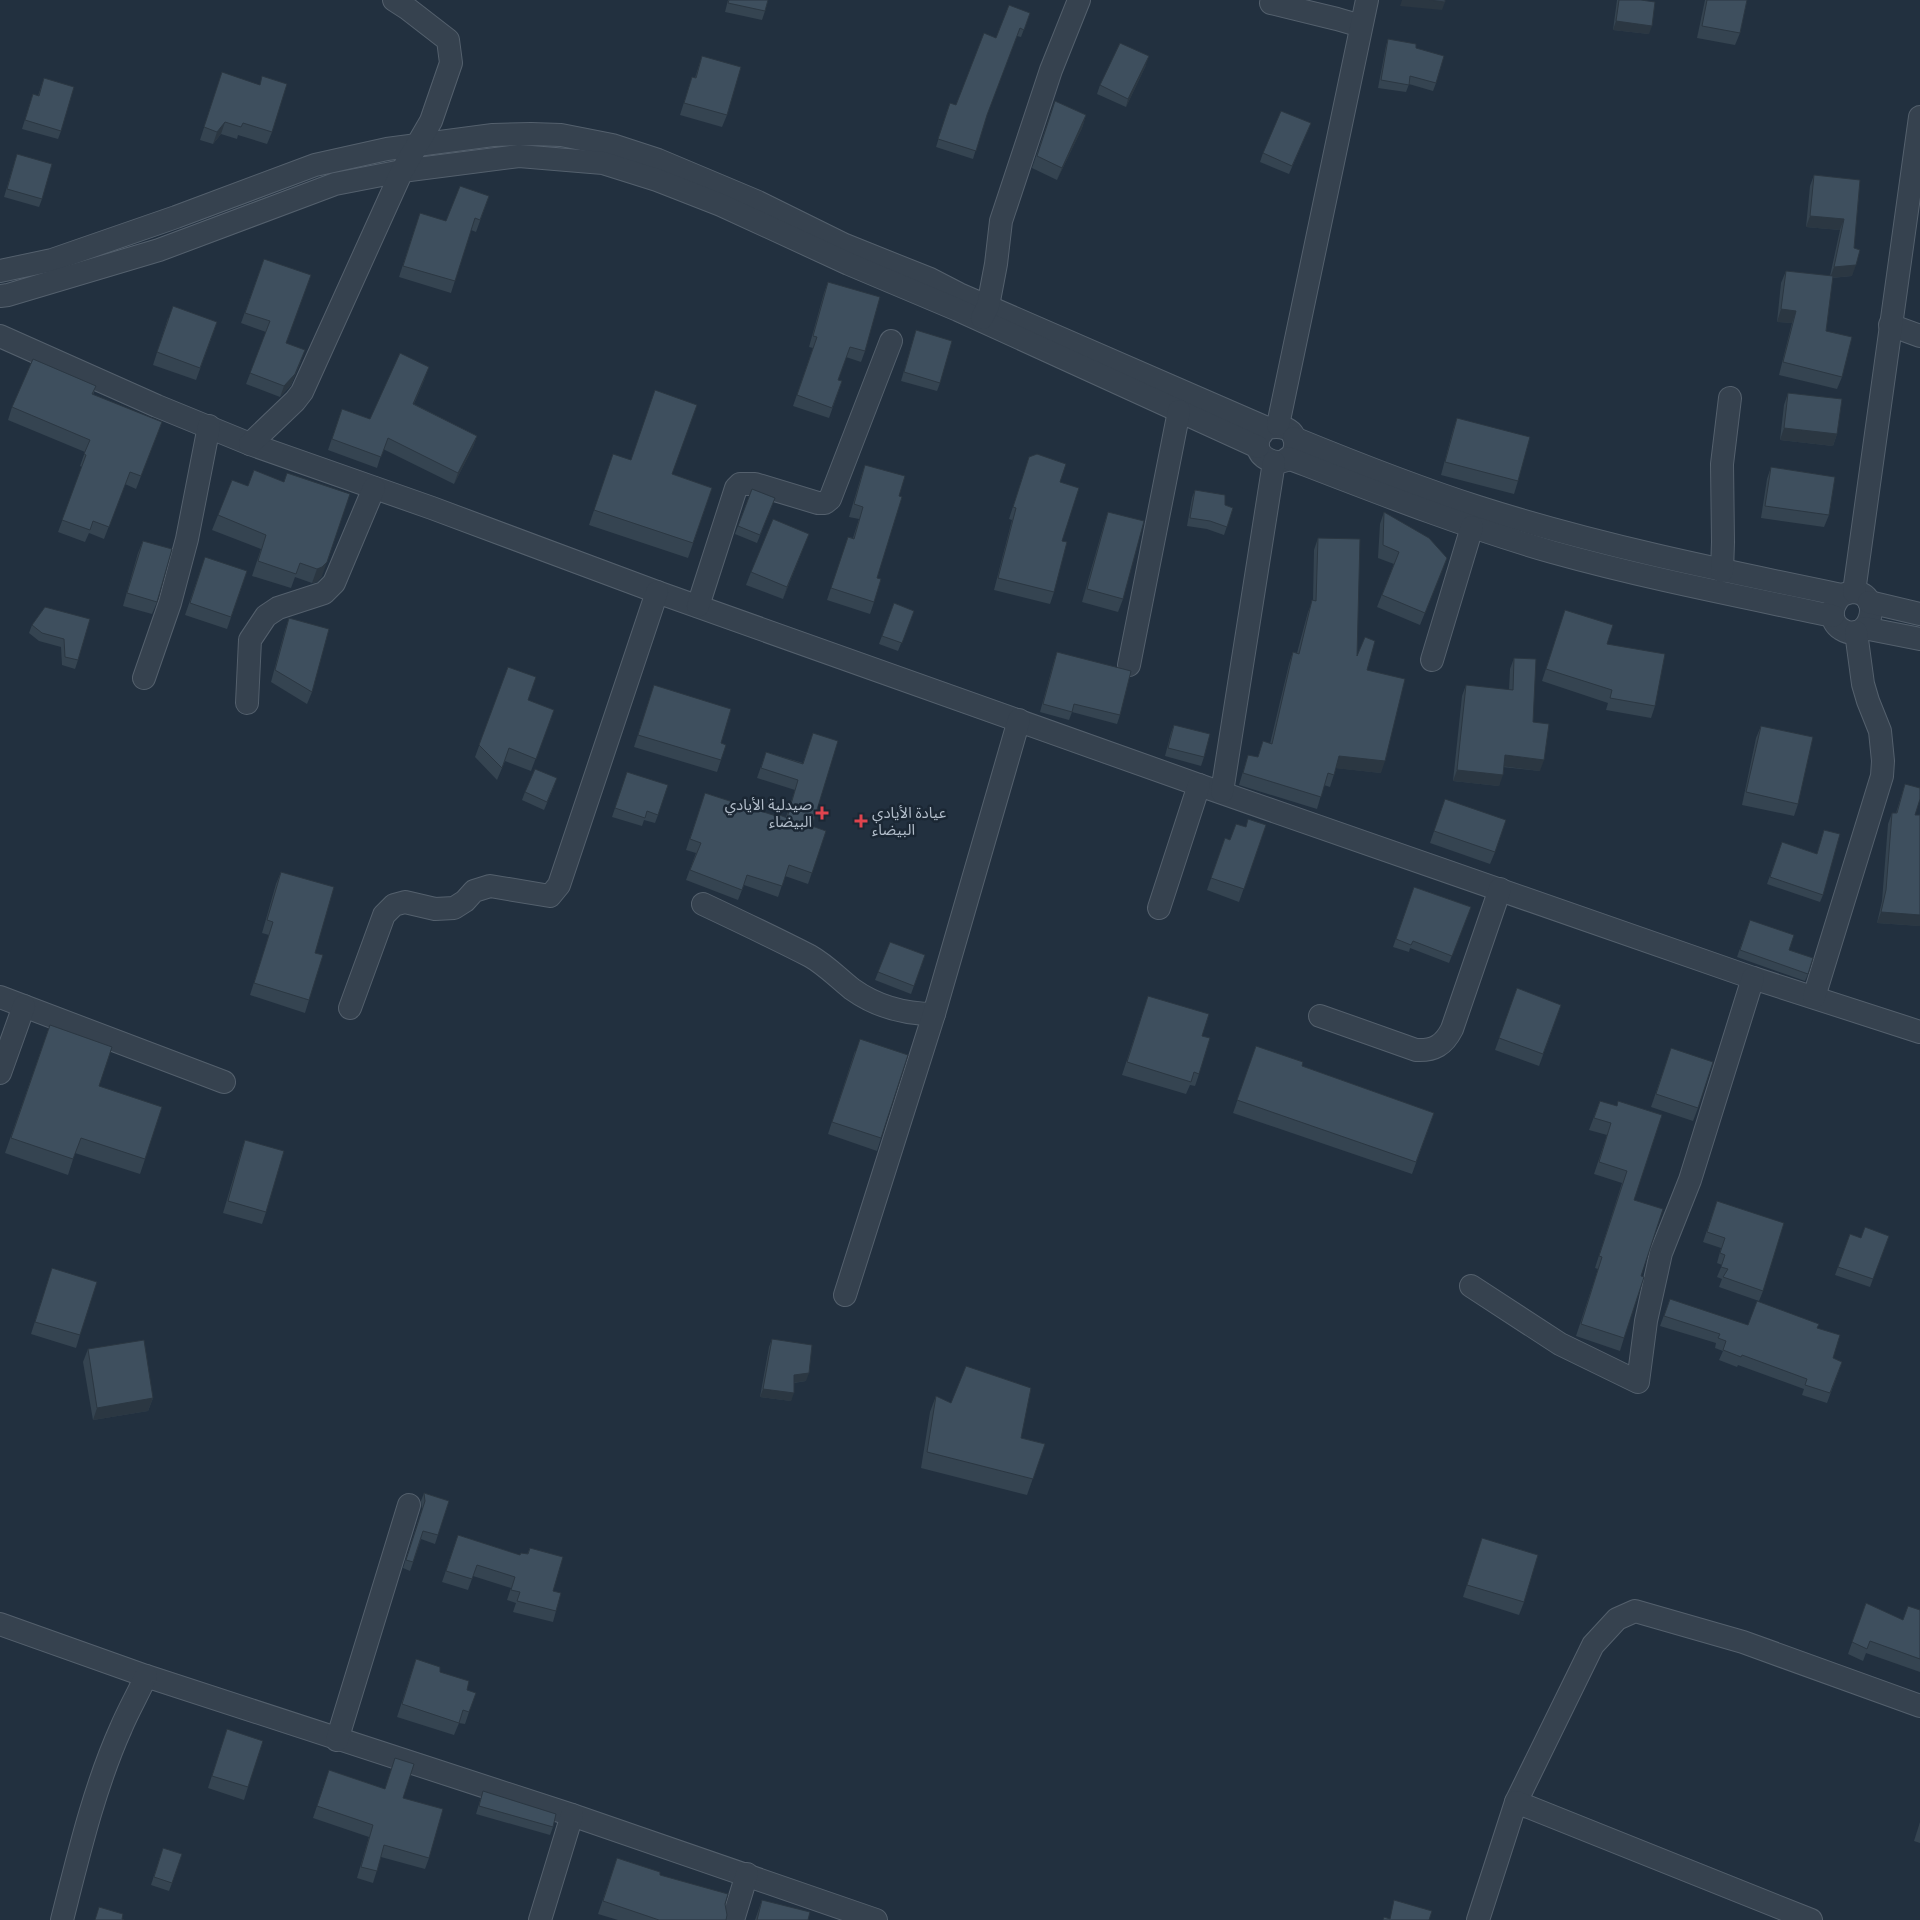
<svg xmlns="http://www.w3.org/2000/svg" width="1920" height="1920" viewBox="0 0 1920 1920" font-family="'Golos Text','Noto Sans Arabic',sans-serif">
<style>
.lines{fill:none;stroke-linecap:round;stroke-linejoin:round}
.minor-casing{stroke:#54606d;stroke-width:24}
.minor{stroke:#36424f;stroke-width:22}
.wall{fill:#354451}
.shaded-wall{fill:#2b3742}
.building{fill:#3e4f5e;stroke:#2b3742}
.health-dot{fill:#e0444e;stroke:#1b2734;stroke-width:2}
.labels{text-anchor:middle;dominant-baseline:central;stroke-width:5;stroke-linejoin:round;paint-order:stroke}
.poi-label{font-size:15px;fill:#b2bdca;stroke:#1b2734;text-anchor:end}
</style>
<rect width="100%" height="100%" fill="#22303f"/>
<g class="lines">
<!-- minor casing -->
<g class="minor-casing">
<g id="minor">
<polyline points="1271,3 1337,19 1361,26"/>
<path d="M0,271L52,260L176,217L315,165L387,149L493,135L531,134L561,135L612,145L658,160L758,202L845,245L930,279L959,294L1267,428C1281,425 1297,428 1295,446C1292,478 1236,456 1267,428"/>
<polyline points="0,296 8,295 159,250 335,184 402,171 519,156 603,163 657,180 721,205 849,264 958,310 1258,447"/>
<polyline points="982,318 988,306 996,264 1001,221 1051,70 1079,0"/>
<polyline points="1890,325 1920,336"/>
<polyline points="0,336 157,406 250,444 432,508 657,592 1199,785 1753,978 1920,1032"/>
<polyline points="1278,425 1367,0"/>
<path d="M1294,438C1355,463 1416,487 1478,507C1597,545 1720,570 1842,595C1845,594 1850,592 1853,592C1885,593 1870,647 1841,629C1828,620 1832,604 1842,595"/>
<polyline points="250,444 295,401 302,392 402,171 431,121 451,63 448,40 408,9 394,0"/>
<path d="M1288,458C1376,492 1462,526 1552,552C1645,578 1739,596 1833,616"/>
<polyline points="1722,571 1723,542 1722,464 1730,398"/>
<polyline points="1854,592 1920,117"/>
<polyline points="1869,602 1920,614"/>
<polyline points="698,606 736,488 740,484 755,484 818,503 825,503 830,499 891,341"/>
<polyline points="1864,628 1920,639"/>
<polyline points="1432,660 1472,527"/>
<polyline points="1129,665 1179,411"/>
<polyline points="144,678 170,603 187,539 209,426"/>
<polyline points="247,703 250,640 266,616 278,608 324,593 334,583 374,488"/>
<polyline points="1222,792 1274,462"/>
<path d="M703,904C739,921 775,938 810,956C826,965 838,978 852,989C877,1007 904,1014 934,1014"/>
<polyline points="1159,908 1199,785"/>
<polyline points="0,997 224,1082"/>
<polyline points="1814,997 1882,776 1883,761 1880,731 1868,701 1863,684 1856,632"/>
<polyline points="350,1008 384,915 394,905 405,902 435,909 454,908 465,901 474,891 490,886 550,896 559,885 657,592"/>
<path d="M1320,1016L1416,1050C1434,1051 1444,1045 1452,1029L1500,889"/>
<polyline points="0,1073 24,1006"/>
<polyline points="1471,1286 1560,1344 1638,1382 1646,1321 1661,1253 1690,1180 1753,978"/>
<polyline points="845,1295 934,1014 1019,720"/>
<polyline points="0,1624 146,1676 572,1815 876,1920"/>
<polyline points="337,1740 409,1505"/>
<polyline points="1516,1802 1593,1645 1617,1619 1635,1611 1743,1642 1920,1706"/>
<path d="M62,1920C78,1857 94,1788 121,1728C128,1711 138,1694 146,1676"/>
<polyline points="540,1920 572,1815"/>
<polyline points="733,1920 747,1874"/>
<polyline points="1478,1920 1516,1802 1811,1920"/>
</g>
</g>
<!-- minor -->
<use href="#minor" class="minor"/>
</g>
<!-- wall -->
<g class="wall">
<polygon points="728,0 768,0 765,11 762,20 725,12"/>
<polygon points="1617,0 1641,0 1649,34 1613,30"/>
<polygon points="1705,0 1747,0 1740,33 1735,45 1697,38"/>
<polygon points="1030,13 1021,37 1017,36 986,116 973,159 936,147 947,111 956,105 996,38"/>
<polygon points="1388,39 1416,48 1436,83 1433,91 1409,84 1406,92 1378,88 1386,46"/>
<polygon points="702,56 727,115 722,127 680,115 692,77 695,78"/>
<polygon points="1146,65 1126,107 1097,94 1100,85"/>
<polygon points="222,72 272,132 267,144 238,135 237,139 221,134 213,144 200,140"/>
<polygon points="44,78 61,131 58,139 22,129 33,94 38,96"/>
<polygon points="1055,101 1086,115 1082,128 1057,180 1032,168"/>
<polygon points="1311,123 1289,174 1260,162 1263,153"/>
<polygon points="17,154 42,199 39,207 4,197"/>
<polygon points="1814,175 1860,180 1854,248 1852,276 1832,278 1826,331 1842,377 1837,389 1779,375 1792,323 1777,322 1781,283 1786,271 1830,276 1840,230 1806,227 1810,186"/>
<polygon points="489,196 476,232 471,230 451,293 399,277 416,225 446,221"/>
<polygon points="264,259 286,343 301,361 291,385 280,397 246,384 266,332 241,323"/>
<polygon points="828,282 865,351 861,362 846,357 838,380 842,381 829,418 793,406 813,348 809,347 824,293"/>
<polygon points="168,318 217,322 196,380 153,365"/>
<polygon points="916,330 940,383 937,391 901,381"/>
<polygon points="425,378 414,404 477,436 473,447 454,484 383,449 377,468 328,450 342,409 370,419"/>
<polygon points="96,386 93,395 162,422 136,489 125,484 104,539 89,533 85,542 58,532 82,467 80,466 85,452 8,420 12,407"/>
<polygon points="1788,393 1837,434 1833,446 1780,440 1784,405"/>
<polygon points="1457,418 1518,481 1514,494 1441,475 1453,430"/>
<polygon points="1029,457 1060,482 1062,541 1054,592 1050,604 994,590 1012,520 1009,519"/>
<polygon points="865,465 877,578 874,602 870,614 827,600 848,537 853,538 859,519 849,517 861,477"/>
<polygon points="1771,467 1829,515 1824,527 1761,518 1767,479"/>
<polygon points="608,469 672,474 712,488 688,558 589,525"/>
<polygon points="254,470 322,576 317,582 312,583 295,577 291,588 252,576 261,549 212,530 218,515 248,486"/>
<polygon points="752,489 775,498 757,543 735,534"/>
<polygon points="1195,490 1225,505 1233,508 1224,535 1207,529 1187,526 1192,498"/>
<polygon points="1108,512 1123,599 1118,612 1082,602 1104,524"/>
<polygon points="1384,512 1447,558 1420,625 1377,607 1394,564 1378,558 1380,524"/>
<polygon points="1318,538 1357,656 1367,670 1381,773 1336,768 1330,787 1324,785 1317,809 1239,785 1248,755 1258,757 1263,741 1270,744 1289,664 1293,652 1297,653 1308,612 1313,600 1314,550"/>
<polygon points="143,541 157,602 152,614 123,606 138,553"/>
<polygon points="804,546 783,599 746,585 751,572"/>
<polygon points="201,569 247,571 227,629 185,615"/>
<polygon points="894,603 914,611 898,651 879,644"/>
<polygon points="45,607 78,660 75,669 62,665 61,647 39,641 29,633 32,625"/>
<polygon points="1565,610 1655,706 1651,718 1606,710 1608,703 1542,681"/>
<polygon points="289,618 312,692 307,704 271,682 285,630"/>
<polygon points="1057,652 1120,715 1117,724 1072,712 1069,720 1040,712 1054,661"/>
<polygon points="1514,658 1533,722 1540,771 1503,767 1499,786 1453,781 1462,696 1466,685 1509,690 1510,669"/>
<polygon points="508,667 528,700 554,710 531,771 505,761 497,780 475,757"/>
<polygon points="654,685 721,743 721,760 717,772 634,747"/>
<polygon points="1174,725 1204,757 1201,766 1165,756 1171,733"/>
<polygon points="1761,726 1798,804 1794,816 1742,805 1756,738"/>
<polygon points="813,733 812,826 826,831 808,884 785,876 778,897 744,885 738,900 686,880 696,853 686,850 705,793 776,816 786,817 795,790 757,778 766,752 803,763"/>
<polygon points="627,772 658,815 655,823 644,820 642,826 612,817"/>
<polygon points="1905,784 1915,815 1920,815 1920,926 1877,923 1882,901 1888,824 1892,813 1896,813"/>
<polygon points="554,786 544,810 522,800 525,792"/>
<polygon points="1445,799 1495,852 1490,864 1430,843"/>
<polygon points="1266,825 1239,902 1207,890 1225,838 1230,840 1245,827"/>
<polygon points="1824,830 1823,895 1820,902 1767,884 1782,842 1817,854"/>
<polygon points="281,872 309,1000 305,1013 250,995 269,935 262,933 276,884"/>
<polygon points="1414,887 1471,907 1449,963 1410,948 1409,952 1393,947"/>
<polygon points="1750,920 1789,950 1808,974 1805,981 1737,957"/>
<polygon points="890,942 925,955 911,994 875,980"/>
<polygon points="1517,988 1561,1005 1539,1066 1495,1050"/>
<polygon points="1148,996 1202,1036 1199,1074 1195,1086 1190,1085 1186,1094 1122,1075"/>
<polygon points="50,1025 99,1086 145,1159 140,1174 75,1153 68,1175 5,1153"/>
<polygon points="1256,1046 1302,1066 1434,1113 1412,1174 1233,1113"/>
<polygon points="855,1051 881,1138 877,1151 828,1134"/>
<polygon points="1667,1060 1698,1108 1693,1121 1651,1107"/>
<polygon points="1600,1101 1616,1106 1634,1200 1641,1276 1624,1338 1620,1351 1576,1336 1598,1269 1595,1268 1622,1183 1594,1174 1607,1135 1589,1130"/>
<polygon points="245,1140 266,1212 262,1224 223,1213 241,1152"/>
<polygon points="1717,1201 1763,1291 1759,1301 1719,1287 1722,1279 1717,1277 1722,1265 1717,1263 1721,1248 1703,1242"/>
<polygon points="1850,1234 1861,1238 1889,1236 1870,1287 1835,1275"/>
<polygon points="52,1268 80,1335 76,1348 31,1334"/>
<polygon points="1670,1299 1748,1325 1817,1328 1833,1358 1842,1362 1827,1403 1802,1395 1804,1389 1738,1365 1737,1367 1719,1360 1723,1351 1715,1348 1716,1343 1660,1326"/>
<polygon points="772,1339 806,1381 794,1383 791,1401 760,1397 769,1347"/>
<polygon points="88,1349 153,1398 148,1411 93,1420 83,1362"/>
<polygon points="936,1396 1021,1438 1045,1444 1027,1495 921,1468 930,1412"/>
<polygon points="424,1493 449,1501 435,1544 421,1539 410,1571 403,1568 422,1509 421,1501"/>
<polygon points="458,1535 520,1555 527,1554 530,1548 553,1591 556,1611 553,1622 513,1612 516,1603 507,1600 511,1588 473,1576 468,1590 442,1582"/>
<polygon points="1482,1538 1524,1602 1519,1615 1463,1597"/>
<polygon points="1866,1603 1903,1620 1920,1610 1920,1672 1866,1653 1863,1661 1848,1654"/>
<polygon points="416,1659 440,1672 467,1690 469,1712 465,1724 459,1723 454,1735 397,1717"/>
<polygon points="227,1729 248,1787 244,1800 208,1788"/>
<polygon points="395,1758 403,1798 429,1858 425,1869 381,1857 373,1883 357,1878 369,1837 313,1818 329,1770 385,1789"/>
<polygon points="483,1791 553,1827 550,1835 476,1814"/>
<polygon points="1920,1822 1920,1843 1914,1841"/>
<polygon points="160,1857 172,1883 169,1891 151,1885"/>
<polygon points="617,1858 660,1875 725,1904 726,1920 618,1920 598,1914"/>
<polygon points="762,1900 808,1920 755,1920"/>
</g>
<!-- shaded-wall -->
<g class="shaded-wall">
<polygon points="1402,0 1429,0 1445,2 1442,10 1400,6"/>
<polygon points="1616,21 1652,26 1649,34 1613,30"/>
<polygon points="1149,56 1146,65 1126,107 1128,99"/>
<polygon points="1086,115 1082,128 1057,180 1062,168"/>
<polygon points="225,122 221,134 213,144 217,132"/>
<polygon points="1810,216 1844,219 1840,230 1806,227"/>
<polygon points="1856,265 1852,276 1830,278 1834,267"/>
<polygon points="1781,309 1796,311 1792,323 1777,322"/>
<polygon points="305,350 291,385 280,397 284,386"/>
<polygon points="429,367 425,378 409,415 413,404"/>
<polygon points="1784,428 1837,434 1833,446 1780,440"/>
<polygon points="477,436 473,447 454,484 458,473"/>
<polygon points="809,534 804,546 783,599 787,587"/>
<polygon points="327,562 322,576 317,582 312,583 317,569"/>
<polygon points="1505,755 1544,760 1540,771 1501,766"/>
<polygon points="1339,756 1385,761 1381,773 1334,768"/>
<polygon points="1457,770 1503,775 1499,786 1453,781"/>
<polygon points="1881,912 1920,915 1920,926 1877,923"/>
<polygon points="809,1373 806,1381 791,1383 794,1375"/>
<polygon points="763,1389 794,1393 791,1401 760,1397"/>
<polygon points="153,1398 148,1411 93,1420 97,1408"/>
</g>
<!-- building -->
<g class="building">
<polygon points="729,0 768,0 765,11 728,3"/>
<polygon points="1429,0 1445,0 1445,2"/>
<polygon points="1619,0 1641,0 1655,2 1652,26 1616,21"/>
<polygon points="1707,0 1747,0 1740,33 1702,26"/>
<polygon points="1009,5 1030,13 1024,30 1020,28 987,115 976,151 938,139 950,103 956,105 984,33 996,38"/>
<polygon points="1388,39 1416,44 1416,48 1444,56 1436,83 1410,76 1409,85 1381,80"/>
<polygon points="1120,43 1149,56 1128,99 1100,85"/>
<polygon points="702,56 741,67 727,115 684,103 692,77 696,78"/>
<polygon points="222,72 260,85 262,76 287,84 272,132 243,123 241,127 225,122 217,132 204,127"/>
<polygon points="44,78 74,87 61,131 25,120 33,94 39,96"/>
<polygon points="1055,101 1086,115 1062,168 1037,156"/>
<polygon points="1281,111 1311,123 1292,166 1263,153"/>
<polygon points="17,154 52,164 42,199 7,189"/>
<polygon points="1814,175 1860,180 1854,248 1860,250 1856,265 1834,267 1844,219 1810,216"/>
<polygon points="460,186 489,196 480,220 475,218 455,281 403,266 420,213 446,221"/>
<polygon points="264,259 311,275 286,343 305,350 295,374 284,386 250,373 270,321 245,313"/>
<polygon points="1786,271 1833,276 1826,331 1852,337 1842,377 1783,362 1796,311 1781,309"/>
<polygon points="828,282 880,297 865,351 850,347 838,380 842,381 832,408 797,395 817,337 813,336"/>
<polygon points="173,306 217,322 200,368 157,352"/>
<polygon points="916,330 952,341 940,383 904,372"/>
<polygon points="400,353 429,367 413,404 477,436 458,473 388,438 381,457 332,439 342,409 370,419"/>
<polygon points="33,359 96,386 92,394 162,422 141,476 130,472 109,527 93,521 90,530 62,520 86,455 84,454 90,440 12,407"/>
<polygon points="655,390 697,405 672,474 712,488 693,543 594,510 613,454 631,460"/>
<polygon points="1788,393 1842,399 1837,434 1784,428"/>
<polygon points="1457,418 1530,437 1518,481 1445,462"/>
<polygon points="1037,454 1066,464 1060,482 1079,488 1062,541 1067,542 1054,592 998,578 1016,508 1013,507 1029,457"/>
<polygon points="865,465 905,476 899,496 902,497 877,578 881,579 874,602 831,588 848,537 854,539 863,507 854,504"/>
<polygon points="1771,467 1835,477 1829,515 1765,506"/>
<polygon points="254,470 284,482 287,473 350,494 327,562 322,567 317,569 300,563 296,574 258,561 266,535 218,515 232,480 248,486"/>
<polygon points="752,489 775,498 760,535 738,526"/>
<polygon points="1195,490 1225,495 1225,505 1233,508 1227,527 1210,521 1190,518"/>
<polygon points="1108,512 1144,521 1123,599 1087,589"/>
<polygon points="1384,512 1429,538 1447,558 1425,613 1382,595 1399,552 1383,545"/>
<polygon points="773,519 809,534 787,587 751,572"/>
<polygon points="1318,538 1360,539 1357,656 1365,637 1375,641 1367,670 1405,679 1385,761 1339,756 1334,775 1328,773 1321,797 1243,773 1248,755 1258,757 1263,741 1272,744 1293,652 1299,654 1312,600 1316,601"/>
<polygon points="143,541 172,549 157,602 127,593"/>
<polygon points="205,557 247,571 231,617 190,603"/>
<polygon points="894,603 914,611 902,643 882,636"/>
<polygon points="45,607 90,619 78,660 65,657 64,639 42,633 32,625"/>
<polygon points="1565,610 1613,625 1607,644 1665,654 1655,706 1610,698 1612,690 1546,669"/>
<polygon points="289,618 329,629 312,692 275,670"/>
<polygon points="1057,652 1131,671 1120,715 1074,704 1072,712 1043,704"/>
<polygon points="1514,658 1536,659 1533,722 1549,724 1544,760 1505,755 1503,775 1457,770 1466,685 1513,690"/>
<polygon points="508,667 536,677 528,700 554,710 536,759 509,748 502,768 479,745"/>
<polygon points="654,685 731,709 721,743 726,745 721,760 638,735"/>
<polygon points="1174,725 1210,734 1204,757 1168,748"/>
<polygon points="1761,726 1813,737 1798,804 1746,792"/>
<polygon points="813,733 838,741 812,826 826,831 812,873 789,865 782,886 747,875 742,890 690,870 701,843 690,839 705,793 776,816 777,814 787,818 798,780 761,768 766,752 803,764"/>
<polygon points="535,769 557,778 547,802 525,792"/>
<polygon points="627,772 668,785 658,815 647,811 645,818 615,808"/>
<polygon points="1905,784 1920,788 1920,799 1915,815 1920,815 1920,915 1881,912 1886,890 1892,813 1897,813"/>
<polygon points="1445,799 1506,820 1495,852 1434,831"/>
<polygon points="1248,819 1266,825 1244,889 1211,878 1225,838 1230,840 1236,824 1246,827"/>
<polygon points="1824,830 1840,834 1823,895 1770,877 1782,842 1817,854"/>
<polygon points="281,872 334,887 315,953 323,955 309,1000 254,983 273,922 267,920"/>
<polygon points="1414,887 1471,907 1452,956 1413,941 1411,945 1396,939"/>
<polygon points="1750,920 1794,935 1789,950 1813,958 1808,974 1740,950"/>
<polygon points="890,942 925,955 914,986 878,972"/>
<polygon points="1517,988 1561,1005 1543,1054 1499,1038"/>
<polygon points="1148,996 1209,1014 1202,1036 1210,1038 1199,1074 1194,1072 1191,1082 1127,1062"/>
<polygon points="50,1025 112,1047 99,1086 162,1107 145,1159 81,1138 73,1159 11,1138"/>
<polygon points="860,1039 908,1055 881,1138 832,1122"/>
<polygon points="1256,1046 1303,1062 1302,1066 1434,1113 1416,1162 1237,1100"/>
<polygon points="1671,1048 1713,1062 1698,1108 1656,1094"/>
<polygon points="1600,1101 1617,1106 1618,1101 1662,1115 1634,1200 1663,1209 1641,1276 1644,1277 1624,1338 1581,1324 1602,1257 1599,1256 1627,1171 1599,1162 1611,1123 1594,1118"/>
<polygon points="245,1140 284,1151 266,1212 228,1201"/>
<polygon points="1717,1201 1784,1223 1763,1291 1723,1277 1728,1269 1721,1267 1725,1255 1720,1253 1725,1238 1707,1232"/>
<polygon points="1865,1227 1889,1236 1873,1279 1838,1267 1850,1234 1861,1238"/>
<polygon points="52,1268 97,1282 80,1335 35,1322"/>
<polygon points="1670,1299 1748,1325 1757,1301 1819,1324 1817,1328 1840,1335 1833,1358 1842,1362 1830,1393 1805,1385 1807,1379 1742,1355 1741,1357 1723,1350 1726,1341 1718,1338 1720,1334 1664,1316"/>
<polygon points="772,1339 812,1345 809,1373 794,1375 794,1393 763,1389"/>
<polygon points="144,1340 153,1398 97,1408 88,1349"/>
<polygon points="966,1366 1031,1388 1021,1438 1045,1444 1033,1479 927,1452 936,1396 951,1403"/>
<polygon points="424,1493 449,1501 438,1535 423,1531 413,1562 406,1560 425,1501"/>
<polygon points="458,1535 520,1555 521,1553 528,1554 530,1548 563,1557 553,1591 561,1593 556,1611 517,1601 520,1592 511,1590 515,1577 477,1565 472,1579 446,1571"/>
<polygon points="1482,1538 1538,1555 1524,1602 1467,1585"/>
<polygon points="1866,1603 1903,1620 1908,1606 1920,1610 1920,1659 1870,1641 1867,1649 1852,1642"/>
<polygon points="416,1659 440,1667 440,1672 469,1681 467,1690 476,1693 469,1712 463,1710 459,1723 402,1704"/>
<polygon points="227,1729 263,1741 248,1787 212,1776"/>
<polygon points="395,1758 414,1764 403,1798 443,1809 429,1858 384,1845 377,1871 361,1867 373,1825 317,1806 329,1770 385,1789"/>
<polygon points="483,1791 556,1814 553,1827 479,1806"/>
<polygon points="163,1848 182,1854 172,1883 154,1877"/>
<polygon points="617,1858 660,1872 660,1875 728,1894 725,1904 727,1915 726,1920 659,1920 603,1901"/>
<polygon points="762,1900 810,1912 808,1920 757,1920"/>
<polygon points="1394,1900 1432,1911 1429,1920 1383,1920 1384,1917 1390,1919"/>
<polygon points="99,1907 123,1914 122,1919 124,1920 95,1920"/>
</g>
<!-- markers -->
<g class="health-dot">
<path d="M819.5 805.5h5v5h5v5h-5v5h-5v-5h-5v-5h5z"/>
<path d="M858.5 813.5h5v5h5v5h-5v5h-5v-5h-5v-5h5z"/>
</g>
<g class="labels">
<!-- poi labels -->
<g class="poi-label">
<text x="812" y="804">صيدلية الأيادي<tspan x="812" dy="17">البيضاء</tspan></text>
<text x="872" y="812" text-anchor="start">عيادة الأيادي<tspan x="872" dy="17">البيضاء</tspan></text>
</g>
</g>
</svg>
